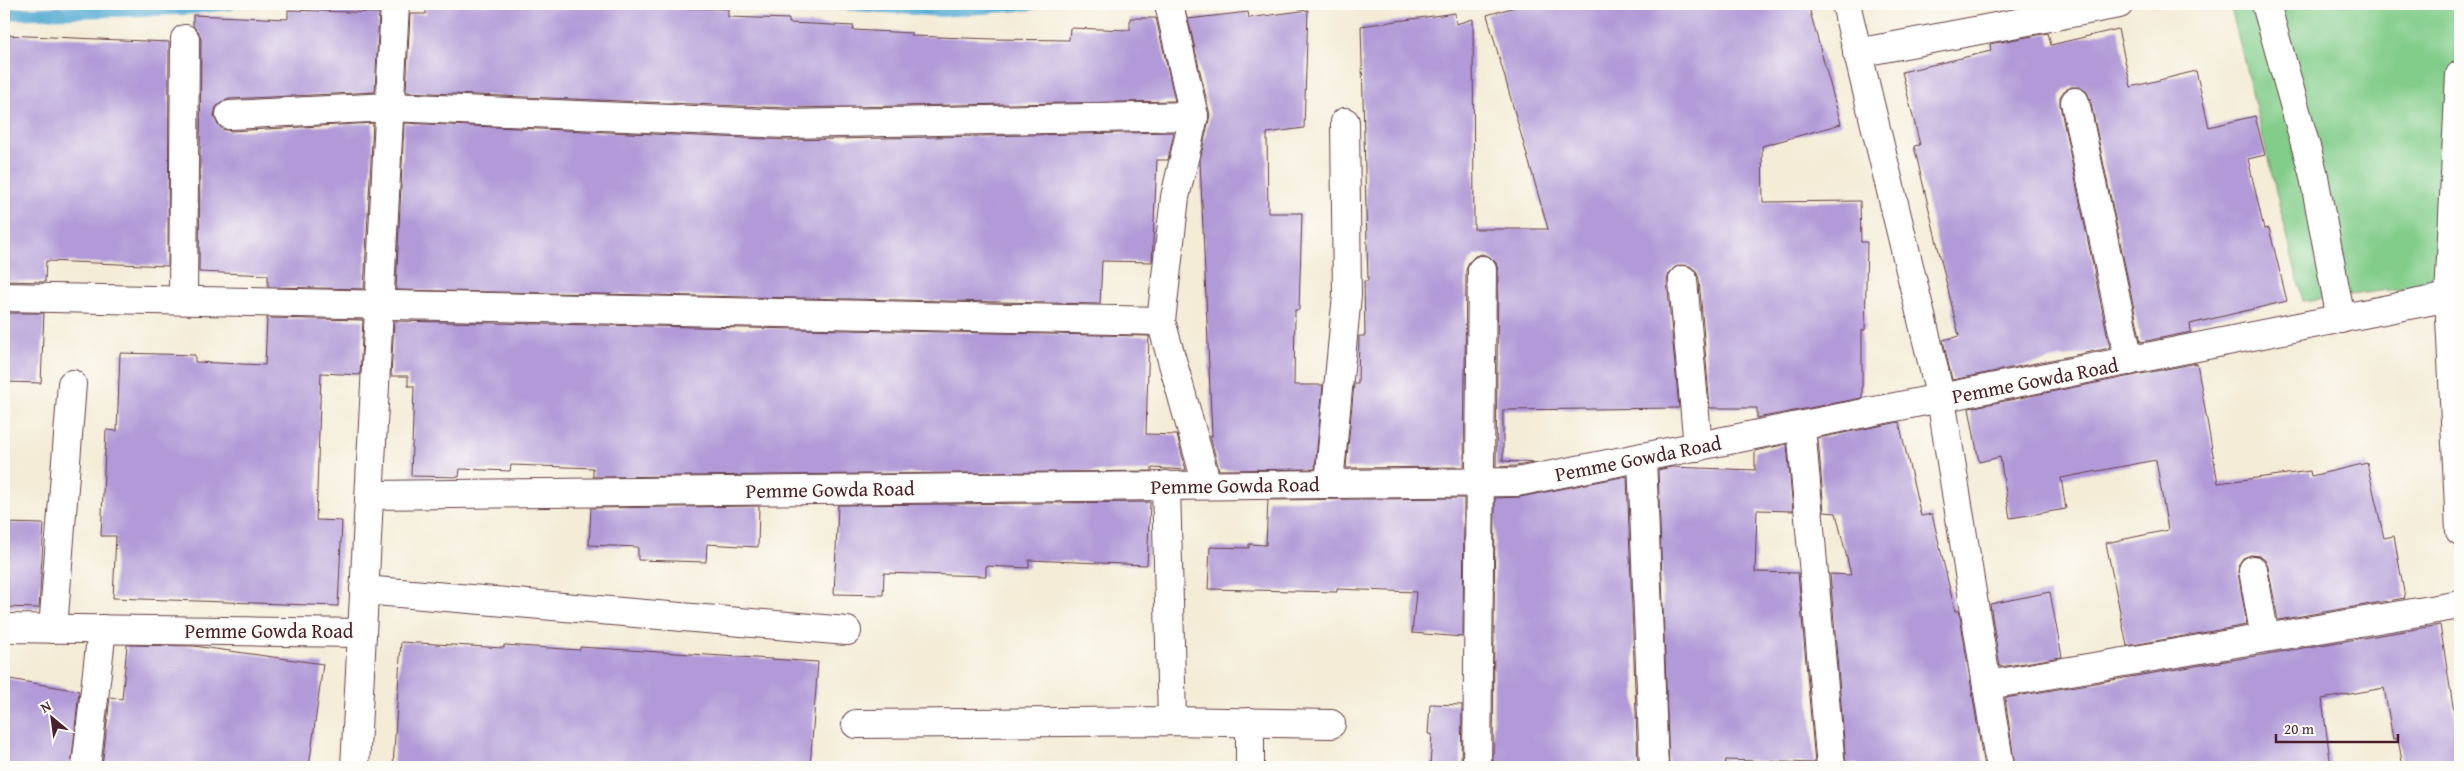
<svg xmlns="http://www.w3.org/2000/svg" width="2464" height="771" viewBox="0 0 2464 771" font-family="'Gentium Book Plus',serif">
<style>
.green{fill:#83cd8b;stroke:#66765b}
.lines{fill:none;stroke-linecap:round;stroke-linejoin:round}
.stream{stroke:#54abd1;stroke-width:12}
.building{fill:#b19ad7}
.minor-casing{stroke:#643e45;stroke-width:30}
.minor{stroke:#fff;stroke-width:28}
.labels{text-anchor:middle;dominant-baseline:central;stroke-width:4.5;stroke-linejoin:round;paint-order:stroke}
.street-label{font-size:20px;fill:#4a1f2b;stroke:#fdfcf7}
</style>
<rect width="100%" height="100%" fill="#fdfcf7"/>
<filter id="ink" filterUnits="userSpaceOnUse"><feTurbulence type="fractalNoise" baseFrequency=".02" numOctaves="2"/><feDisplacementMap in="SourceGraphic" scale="10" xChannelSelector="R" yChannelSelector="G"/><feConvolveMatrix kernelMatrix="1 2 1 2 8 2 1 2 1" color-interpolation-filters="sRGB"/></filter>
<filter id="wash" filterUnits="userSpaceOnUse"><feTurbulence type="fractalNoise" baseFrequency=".0096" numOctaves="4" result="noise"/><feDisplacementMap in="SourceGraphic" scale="20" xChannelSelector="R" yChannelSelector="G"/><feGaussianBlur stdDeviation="1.12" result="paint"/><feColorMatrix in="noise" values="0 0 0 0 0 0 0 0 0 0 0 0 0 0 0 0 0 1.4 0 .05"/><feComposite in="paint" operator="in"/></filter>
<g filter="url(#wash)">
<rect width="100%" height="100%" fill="#f4ecd7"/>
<!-- green -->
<polygon class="green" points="2230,4 2455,4 2460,281 2303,301"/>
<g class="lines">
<!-- stream -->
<g class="stream">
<polyline points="841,4 942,11 1033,4"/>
<polyline points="4,14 183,9 231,4"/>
</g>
</g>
<g id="blocks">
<!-- building -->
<g class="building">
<polygon points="426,4 594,4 594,6 728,9 728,17 789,19 789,23 854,26 853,30 912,33 912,36 993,39 1069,40 1070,28 1130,30 1130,18 1156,18 1175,101 788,108 406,92 410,14 426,14"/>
<polygon points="1526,4 1808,4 1841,124 1762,146 1763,202 1860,201 1861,242 1867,242 1865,330 1862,330 1862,398 1757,418 1757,408 1710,408 1699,279 1696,271 1690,266 1681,265 1674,268 1669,273 1667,281 1679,408 1503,410 1503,461 1535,463 1515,466 1496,467 1498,270 1496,263 1490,257 1482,254 1475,256 1469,262 1466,270 1464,467 1346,468 1354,384 1358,384 1359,336 1365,336 1364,281 1368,281 1361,26 1455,13 1456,24 1473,19 1474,229 1548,229 1487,15"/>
<polygon points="288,10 379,13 375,92 229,99 222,102 216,107 214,116 217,123 222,129 231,131 373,123 364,289 268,287 268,275 199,272 201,39 198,31 193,26 193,15 288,19"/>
<polygon points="1308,10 1304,128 1267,133 1268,213 1302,213 1299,310 1295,310 1294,385 1323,385 1315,469 1219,470 1210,436 1212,436 1200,160 1210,115 1188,19 1248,12 1249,18"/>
<polygon points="2118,29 2131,87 2196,71 2209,127 2255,116 2265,155 2248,159 2264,229 2269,228 2287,301 2190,324 2191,332 2141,342 2090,99 2087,92 2080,87 2071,87 2064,91 2060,97 2060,105 2110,348 1952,380 1943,340 1959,336 1914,146 1920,145 1902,72 1991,51 1990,44 2048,33 2051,45"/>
<polygon points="4,35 169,42 168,266 46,261 45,282 4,281"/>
<polygon points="404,123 788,140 1174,132 1168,160 1157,160 1152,262 1102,261 1100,304 396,290"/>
<polygon points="4,313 44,313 41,383 4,382"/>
<polygon points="267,318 363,320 360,375 321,373 316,520 342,521 338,606 113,598 116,536 101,536 106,430 117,431 120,353 195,355 195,362 265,365"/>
<polygon points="394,321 1149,336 1146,434 1177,435 1186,470 1152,468 1152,471 593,477 593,468 511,465 510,471 460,469 459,477 411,476 414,386 408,386 408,376 391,376"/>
<polygon points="2197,363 2218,483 2310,471 2311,476 2367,463 2384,538 2394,536 2405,598 2278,620 2268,567 2265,560 2259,556 2251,555 2243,558 2239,564 2238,572 2247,625 2127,646 2106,543 2168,530 2156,460 2061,478 2066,509 2010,518 2000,457 1979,462 1969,408"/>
<polygon points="1899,422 1921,516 1932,514 1955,611 1959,610 1984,767 1858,767 1857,764 1846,764 1830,574 1851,575 1836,513 1824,512 1818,438"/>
<polygon points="1787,444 1793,511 1757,510 1755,572 1798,573 1815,763 1726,760 1725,767 1669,767 1658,470 1671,467 1755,470 1755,451"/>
<polygon points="1627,476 1638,767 1493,767 1495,498 1520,497"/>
<polygon points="1464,498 1463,637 1412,633 1416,592 1337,589 1337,592 1208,589 1210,547 1249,548 1249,544 1266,545 1268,500"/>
<polygon points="1150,502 1147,565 1029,560 1029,568 986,566 986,576 884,573 883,595 834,594 838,505"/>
<polygon points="759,506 758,547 707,544 706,562 638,560 638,547 589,545 591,508"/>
<polygon points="4,523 44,524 39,608 4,607"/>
<polygon points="2050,592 2062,657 2000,667 1990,604"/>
<polygon points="2440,625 2460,750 2460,767 2403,767 2398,739 2393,739 2384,688 2322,699 2331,767 2015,767 2005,698"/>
<polygon points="401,642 504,648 504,645 580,650 580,647 818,662 810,767 393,767"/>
<polygon points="127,645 194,646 323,664 309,767 102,767 110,697 122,699"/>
<polygon points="4,678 79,691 71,767 4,767"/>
<polygon points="1430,704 1462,705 1461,767 1430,767 1432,734 1428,734"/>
</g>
</g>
</g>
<g filter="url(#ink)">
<use href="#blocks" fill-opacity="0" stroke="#643e45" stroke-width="1"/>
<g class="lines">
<!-- minor casing -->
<g class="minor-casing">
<g id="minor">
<polyline points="1169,4 1194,116 1175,197 1161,321 1207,485"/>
<polyline points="1846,4 1941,399 2000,767"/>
<polyline points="2266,4 2313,172 2341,319"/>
<polyline points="1857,53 2119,4"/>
<polyline points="2075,102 2129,361"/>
<polyline points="230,115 390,107 788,124 1194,116"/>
<polyline points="1683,280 1698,447"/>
<polyline points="4,297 1161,321"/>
<polyline points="2449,297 2460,75"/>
<polyline points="183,300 185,39"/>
<polyline points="2455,421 2460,531"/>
<polyline points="1801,427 1831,767"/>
<polyline points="1642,457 1654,767"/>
<polyline points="1329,483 1347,295 1345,122"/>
<polyline points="1166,485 1172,721"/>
<polyline points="370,495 1517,482 2449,297 2455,421 2460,421"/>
<polyline points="2253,570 2265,638"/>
<polyline points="364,590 847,631"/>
<polyline points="4,628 362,633"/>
<polyline points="53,629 72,384"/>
<polyline points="1988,685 2460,605"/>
<polyline points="856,724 1172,721 1331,724"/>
<polyline points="86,767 102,629"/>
<polyline points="355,767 395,4"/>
<polyline points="1250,767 1250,722"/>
<polyline points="1477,767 1482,270"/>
</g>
</g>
<!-- minor -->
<use href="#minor" class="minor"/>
</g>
</g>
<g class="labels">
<!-- street labels -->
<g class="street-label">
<text transform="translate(2035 380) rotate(-11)">Pemme Gowda Road</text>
<text transform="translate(1638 458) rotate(-11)">Pemme Gowda Road</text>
<text transform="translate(1235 485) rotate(-1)">Pemme Gowda Road</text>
<text transform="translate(830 489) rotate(-1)">Pemme Gowda Road</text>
<text x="269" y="630">Pemme Gowda Road</text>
</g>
</g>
<!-- margin -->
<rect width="2464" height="771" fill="none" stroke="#fdfcf7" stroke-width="20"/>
<!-- north arrow -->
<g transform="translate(52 718) rotate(331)" stroke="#fdfcf7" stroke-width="4" paint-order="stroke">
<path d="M0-4L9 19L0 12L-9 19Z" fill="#4a1f2b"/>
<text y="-8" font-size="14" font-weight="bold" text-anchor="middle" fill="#4a1f2b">N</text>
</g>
<!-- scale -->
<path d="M2276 734v8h122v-8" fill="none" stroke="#4a1f2b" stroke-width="2.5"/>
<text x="2284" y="734" font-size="15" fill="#4a1f2b" stroke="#fdfcf7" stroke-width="4" paint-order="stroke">20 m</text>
</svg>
